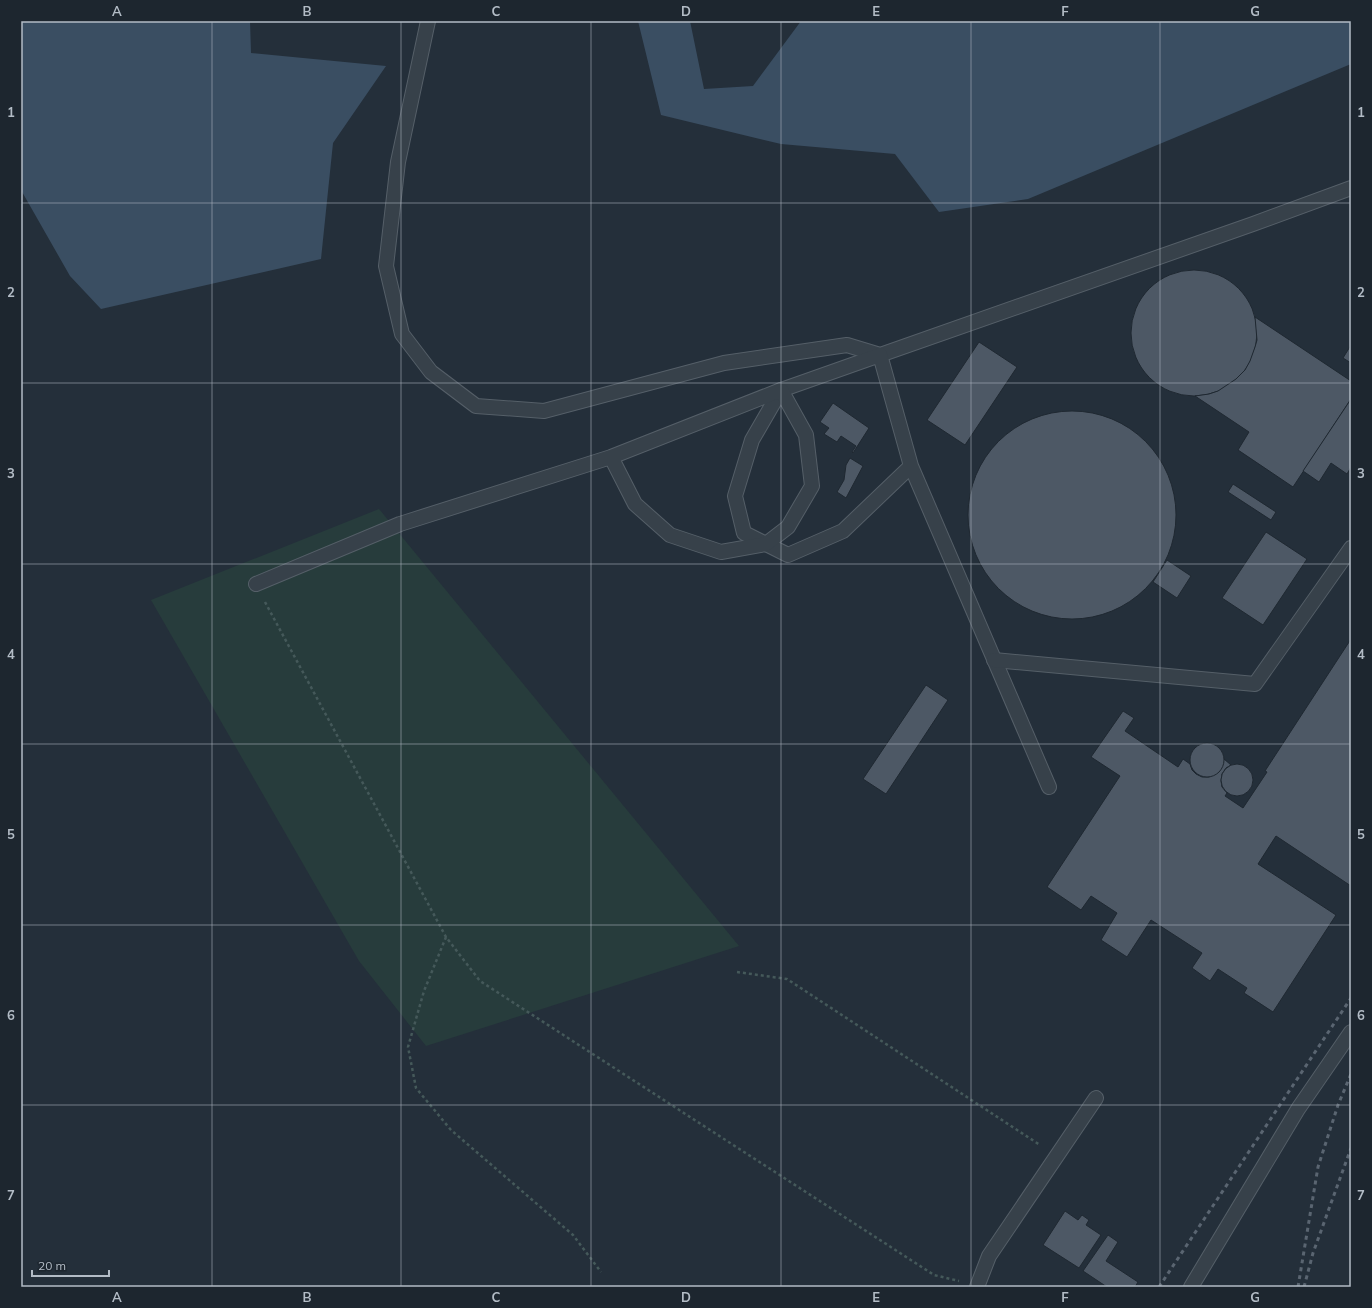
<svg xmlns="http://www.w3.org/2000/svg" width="1372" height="1308" viewBox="0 0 1372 1308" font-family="Mulish,sans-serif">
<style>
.green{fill:#273c3c}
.water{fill:#3a4e62}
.building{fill:#4d5865;stroke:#1f2831}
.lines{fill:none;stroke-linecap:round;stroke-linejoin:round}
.service-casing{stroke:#555f68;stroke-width:16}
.path{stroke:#45595a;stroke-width:2.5;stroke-dasharray:3 3;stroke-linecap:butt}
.service{stroke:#37414a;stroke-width:14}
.rail{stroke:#5a6571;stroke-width:3;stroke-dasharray:4 4;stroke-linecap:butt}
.grid{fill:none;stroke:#b3bcc6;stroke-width:1;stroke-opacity:0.55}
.neatline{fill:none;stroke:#b3bcc6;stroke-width:1.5}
.grid-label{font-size:13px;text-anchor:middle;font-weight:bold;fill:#b3bcc6}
</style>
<rect width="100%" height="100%" fill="#242f3a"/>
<!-- green -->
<polygon class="green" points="379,509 739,946 426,1046 359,961 151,600"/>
<!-- water -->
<g class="water">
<polygon points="21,21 250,21 251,53 386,66 333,143 321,259 101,309 70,276 21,190"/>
<polygon points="638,21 690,21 704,89 753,86 801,21 1351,21 1351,64 1028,199 939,212 895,154 781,144 661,115"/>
</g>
<!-- building -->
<g class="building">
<circle cx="1194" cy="333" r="63"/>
<polygon points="1255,317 1351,381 1351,399 1293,487 1238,450 1249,432 1195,396 1209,394 1218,391 1236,379 1245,370 1250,361 1255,347 1257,340"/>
<polygon points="979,342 1017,367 965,445 927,420"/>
<polygon points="1351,345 1351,363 1343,358"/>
<polygon points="1351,399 1351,467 1347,474 1331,463 1319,482 1303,471"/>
<polygon points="833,403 869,428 853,453 852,452 856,446 841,436 837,442 824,434 829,428 820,422"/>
<circle cx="1072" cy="515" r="104"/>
<polygon points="850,458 863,466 846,498 837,492 844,480 846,465"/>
<polygon points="1233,484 1276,512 1271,520 1228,492"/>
<polygon points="1266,532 1307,559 1263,625 1222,598"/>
<polygon points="1167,560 1191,576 1177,598 1153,582"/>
<polygon points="1351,639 1351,886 1276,836 1258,864 1336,915 1273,1012 1244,993 1247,988 1218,969 1210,981 1192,968 1202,953 1151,920 1127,957 1101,940 1117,913 1091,896 1081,910 1047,887 1120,776 1091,757 1123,711 1134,718 1125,731 1178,767 1183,759 1190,764 1192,770 1196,774 1202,777 1209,777 1219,772 1222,766 1224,759 1231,765 1226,768 1222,774 1221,781 1222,787 1227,793 1225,796 1243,808 1267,772 1265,771"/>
<polygon points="926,685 948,700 886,794 863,779"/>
<circle cx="1207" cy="760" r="17"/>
<circle cx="1237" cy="780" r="16"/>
<polygon points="1065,1211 1078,1220 1082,1215 1089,1220 1086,1225 1101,1235 1079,1268 1043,1245"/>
<polygon points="1108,1235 1118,1242 1106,1261 1138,1282 1135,1287 1107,1287 1083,1271"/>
</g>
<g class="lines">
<!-- service casing -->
<g class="service-casing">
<g id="service">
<polyline points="428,21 398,162 386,266 402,334 431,372 476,406 544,411 724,363 847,345 880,355 1253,224 1351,188"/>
<polyline points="911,466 843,531 788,555 744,533 735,496 752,440 781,390 880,355 911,466 1049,787"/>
<polyline points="256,584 400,524 611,457 781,390 806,435 812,486 788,527 766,544 721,552 670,535 635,504 611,457"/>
<polyline points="994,660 1255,684 1351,548"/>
<polyline points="977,1287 989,1256 1096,1098"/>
<polyline points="1191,1287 1298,1109 1351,1032"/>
</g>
</g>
<!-- path -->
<g class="path">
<polyline points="265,602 446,937 480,981 934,1275 959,1281"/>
<polyline points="446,937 424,991 408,1047 416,1088 451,1130 573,1235 601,1272"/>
<polyline points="737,972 787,979 1040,1145"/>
</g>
<!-- service -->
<use href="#service" class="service"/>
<!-- rail -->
<g class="rail">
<polyline points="1159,1287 1351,998"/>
<polyline points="1298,1287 1318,1167 1338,1105 1351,1074"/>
<polyline points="1304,1287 1313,1253 1351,1148"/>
</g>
</g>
<!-- grid -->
<path class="grid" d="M212,21V1287M401,21V1287M591,21V1287M781,21V1287M971,21V1287M1160,21V1287M21,203H1351M21,383H1351M21,564H1351M21,744H1351M21,925H1351M21,1105H1351"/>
<!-- border -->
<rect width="1372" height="1308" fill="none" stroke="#1d262f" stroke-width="44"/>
<!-- scale -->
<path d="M32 1270v6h77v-6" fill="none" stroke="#b3bcc6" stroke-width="2"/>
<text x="38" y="1270" font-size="12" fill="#b3bcc6" stroke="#1d262f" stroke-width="3" paint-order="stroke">20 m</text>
<rect x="22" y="22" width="1328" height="1264" class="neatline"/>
<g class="grid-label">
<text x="117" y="16">A</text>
<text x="307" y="16">B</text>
<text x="496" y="16">C</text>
<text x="686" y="16">D</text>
<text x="876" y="16">E</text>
<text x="1065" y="16">F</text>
<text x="1255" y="16">G</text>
<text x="11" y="117">1</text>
<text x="1361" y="117">1</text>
<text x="11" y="297">2</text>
<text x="1361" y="297">2</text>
<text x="11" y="478">3</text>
<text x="1361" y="478">3</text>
<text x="11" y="659">4</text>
<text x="1361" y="659">4</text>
<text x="11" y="839">5</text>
<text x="1361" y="839">5</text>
<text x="11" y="1020">6</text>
<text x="1361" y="1020">6</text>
<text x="11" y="1200">7</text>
<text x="1361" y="1200">7</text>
<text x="117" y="1302">A</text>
<text x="307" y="1302">B</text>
<text x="496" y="1302">C</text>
<text x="686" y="1302">D</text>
<text x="876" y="1302">E</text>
<text x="1065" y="1302">F</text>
<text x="1255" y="1302">G</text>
</g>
</svg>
